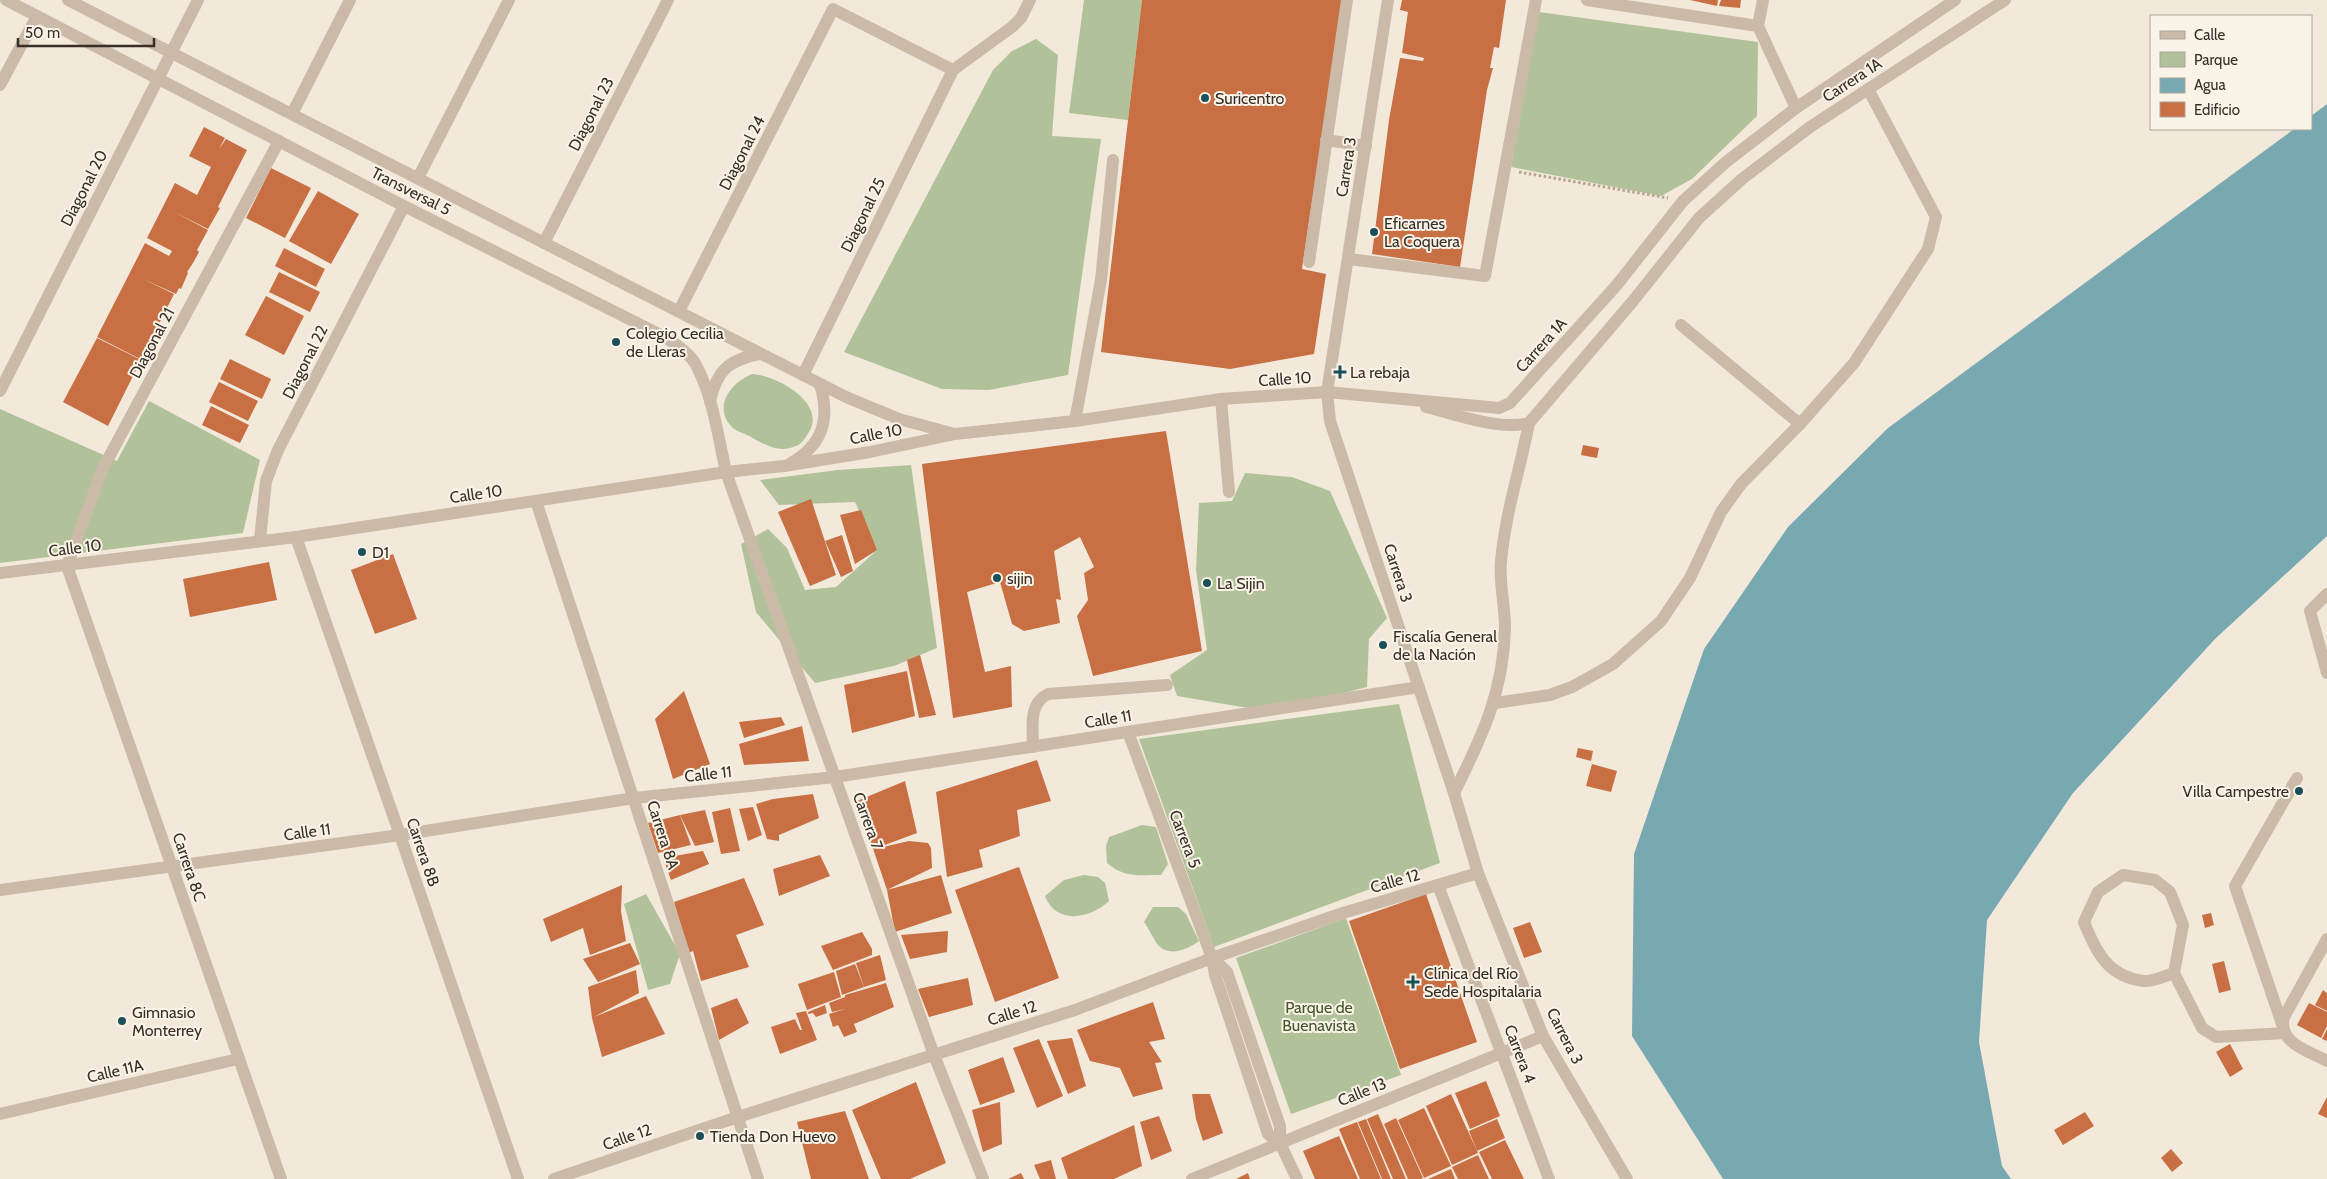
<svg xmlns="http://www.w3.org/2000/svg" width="2327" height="1179" viewBox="0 0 2327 1179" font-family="Cabin,sans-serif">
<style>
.green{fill:#b1c29b}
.water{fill:#79a9b0}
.building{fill:#c86f43}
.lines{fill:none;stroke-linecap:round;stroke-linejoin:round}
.path{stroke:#b6a491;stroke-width:3;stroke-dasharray:2.5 2.5;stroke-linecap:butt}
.minor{stroke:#cbbaa7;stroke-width:12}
.poi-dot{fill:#1c5059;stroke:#faf3e7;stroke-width:2}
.labels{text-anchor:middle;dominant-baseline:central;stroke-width:4;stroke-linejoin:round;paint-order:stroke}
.street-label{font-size:16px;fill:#372e27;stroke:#faf3e7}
.poi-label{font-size:16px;fill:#372e27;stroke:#faf3e7;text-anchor:start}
.park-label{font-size:16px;fill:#42552b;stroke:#faf3e7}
</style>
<rect width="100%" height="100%" fill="#f2e9db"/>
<!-- green -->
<g class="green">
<polygon points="1084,0 1142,0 1128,120 1069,113"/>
<polygon points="1539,12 1758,42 1757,116 1692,179 1661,196 1511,167"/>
<polygon points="1036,39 1058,55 1052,136 1101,139 1068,375 989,390 942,389 844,352 993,70 1012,51"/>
<path d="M752,374C775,375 827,402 809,432C805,438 803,443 796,446C778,454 764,444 747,435C743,433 736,431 733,428C712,408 730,383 752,374Z"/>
<polygon points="149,401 260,460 243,533 0,563 0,409 117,461"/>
<polygon points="911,465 937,648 894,666 815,683 756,612 741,544 768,529 787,548 805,590 836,587 877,550 855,502 779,505 760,480 838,470"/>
<polygon points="1245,473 1292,477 1330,491 1387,618 1369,639 1367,687 1336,695 1248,708 1177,696 1170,675 1207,650 1196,570 1199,503 1232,501"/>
<polygon points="1399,704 1440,863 1214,947 1139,739"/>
<path d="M1142,825L1156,827L1168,864L1161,875C1139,875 1124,878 1107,863L1106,846L1109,837Z"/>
<path d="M1084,875L1098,877L1105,883L1109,901C1090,919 1056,925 1045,896L1064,880Z"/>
<polygon points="646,894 680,954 670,984 648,990 624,904"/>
<path d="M1153,907H1178L1186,914L1199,941C1189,949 1170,957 1159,946C1156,944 1148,927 1144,922Z"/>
<polygon points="1346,918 1401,1075 1291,1114 1236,958"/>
</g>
<!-- water -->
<polygon class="water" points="2327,104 2327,536 2216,638 2073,793 1987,920 1979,1042 2002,1166 2011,1179 1723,1179 1632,1036 1634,854 1704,649 1788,527 1888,428 2294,129 2311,129 2311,116"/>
<!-- building -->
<g class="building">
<polygon points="1142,0 1342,0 1302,269 1326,274 1314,354 1230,369 1101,352"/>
<polygon points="1402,0 1506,0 1499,48 1494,47 1490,68 1493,68 1487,90 1460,267 1372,254 1389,120 1400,58 1423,61 1424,58 1402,53 1408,12 1400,10"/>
<polygon points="1690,0 1718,0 1717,6"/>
<polygon points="1721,0 1741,0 1740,8 1719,6"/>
<polygon points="204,127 225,138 219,149 226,139 247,150 218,207 220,208 208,229 174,212 208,230 197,250 199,252 193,263 187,272 188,273 181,289 179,288 176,294 141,278 174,294 152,338 157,341 146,362 97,337 145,243 169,256 172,251 147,238 175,183 197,195 211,167 189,156"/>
<polygon points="271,168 311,188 285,238 246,218"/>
<polygon points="318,191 359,214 331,264 289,241"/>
<polygon points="284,248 325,269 316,287 275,266"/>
<polygon points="279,272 320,292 310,312 269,292"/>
<polygon points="266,296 304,316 284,355 245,335"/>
<polygon points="97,338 141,360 130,382 122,377 130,382 108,426 63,402"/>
<polygon points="230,359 271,379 262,399 220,379"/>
<polygon points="219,382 258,401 248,421 209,402"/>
<polygon points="211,406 249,425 240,443 202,425"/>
<polygon points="1166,431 1202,651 1093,676 1077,616 1088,600 1084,573 1094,567 1080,537 1054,551 1061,600 1056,599 1060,623 1024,631 1012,624 1000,582 967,592 985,672 1011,666 1012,707 953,718 922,464"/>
<polygon points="1583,445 1599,448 1597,458 1581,455"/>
<polygon points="811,499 836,575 810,586 778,512"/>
<polygon points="861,510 877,550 855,564 840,515"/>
<polygon points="842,535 853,571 841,577 825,541"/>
<polygon points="393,554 417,619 375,634 351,570"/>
<polygon points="269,562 277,600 190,617 183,579"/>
<polygon points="920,655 936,715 919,718 907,660"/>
<polygon points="907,671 915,716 852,733 844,685"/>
<polygon points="684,691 710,764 673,779 655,719"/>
<polygon points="781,717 785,725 744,738 739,722"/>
<polygon points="802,726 809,761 744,765 739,744"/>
<polygon points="1578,748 1593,751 1591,761 1576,757"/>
<polygon points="1037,760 1051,801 1017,810 1020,836 979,850 983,867 947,877 936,792"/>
<polygon points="1592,764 1617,771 1611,792 1586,786"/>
<polygon points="905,781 917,833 874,849 909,841 928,843 931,848 932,868 887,890 857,801"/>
<polygon points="813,794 819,818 779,835 779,841 767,839 756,804 773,799"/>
<polygon points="753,807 762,835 748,841 739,809"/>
<polygon points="730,808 740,851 721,854 712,812"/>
<polygon points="705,810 714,842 695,846 680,815"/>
<polygon points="680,815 691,845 658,853 648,823"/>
<polygon points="703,851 709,864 671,880 663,858"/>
<polygon points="820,855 830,876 779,896 773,869"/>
<polygon points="1019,867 1059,978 995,1002 955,890"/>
<polygon points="941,875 952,913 895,932 887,890"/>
<polygon points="744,878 764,925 736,935 749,967 701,981 693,951 689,953 674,902"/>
<polygon points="622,885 621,911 626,941 590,955 583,928 551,942 543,919"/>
<polygon points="1426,894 1477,1042 1400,1069 1349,921"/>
<polygon points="2211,913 2214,925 2205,928 2202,915"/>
<polygon points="1530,922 1542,952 1524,958 1513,928"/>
<polygon points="948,931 947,952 910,959 901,935"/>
<polygon points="862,932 872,949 872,955 833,970 821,946"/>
<polygon points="630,943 640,964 598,982 583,959"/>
<polygon points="880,955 886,980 864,987 856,963"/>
<polygon points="2224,961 2231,990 2219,993 2212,964"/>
<polygon points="855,964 864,987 842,995 836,971"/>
<polygon points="636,970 639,993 594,1017 646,996 665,1034 602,1057 592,1018 588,987"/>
<polygon points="834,972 841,997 807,1010 798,984"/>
<polygon points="968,978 973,1005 929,1017 918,989"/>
<polygon points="886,983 894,1007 854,1024 857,1032 844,1037 838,1025 833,1027 829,1014 845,1009 832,1012 829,1003 845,997 845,995"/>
<polygon points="2323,990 2327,993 2327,1011 2315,1005"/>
<polygon points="737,998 749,1023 719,1040 711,1008"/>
<polygon points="1153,1002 1165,1039 1149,1042 1162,1062 1155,1063 1163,1089 1133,1097 1120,1068 1090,1061 1077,1030"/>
<polygon points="2309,1003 2327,1012 2327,1026 2321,1038 2297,1025"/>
<polygon points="825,1005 827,1013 816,1017 813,1013 808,1014 808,1012"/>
<polygon points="806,1011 817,1040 780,1054 771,1027 795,1019 800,1030 802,1030 796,1013"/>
<polygon points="2327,1029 2327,1041 2322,1039"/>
<polygon points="1072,1038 1086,1086 1068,1094 1047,1041"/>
<polygon points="1039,1039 1063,1096 1037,1108 1013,1048"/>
<polygon points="2230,1044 2243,1069 2230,1077 2216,1052"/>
<polygon points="1003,1057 1015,1092 980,1105 968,1070"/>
<polygon points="1486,1081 1500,1116 1470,1129 1455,1093"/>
<polygon points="916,1082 946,1163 910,1179 881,1179 852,1110"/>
<polygon points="1192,1094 1210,1094 1223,1133 1203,1141 1196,1119"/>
<polygon points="1451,1094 1478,1153 1452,1165 1426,1106"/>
<polygon points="2327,1097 2327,1118 2318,1114"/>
<polygon points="1000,1102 1002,1144 983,1152 972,1110"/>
<polygon points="1424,1108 1451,1166 1424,1178 1398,1120"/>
<polygon points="845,1111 869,1179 811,1179 797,1122"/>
<polygon points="2085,1112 2094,1126 2063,1145 2054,1130"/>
<polygon points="1378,1114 1406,1179 1393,1179 1367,1119"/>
<polygon points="1159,1116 1172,1151 1151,1160 1140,1122"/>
<polygon points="1396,1118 1423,1178 1421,1179 1408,1179 1384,1124"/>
<polygon points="1366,1119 1391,1179 1382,1179 1358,1122"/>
<polygon points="1497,1119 1505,1138 1477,1151 1469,1131"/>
<polygon points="1357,1122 1381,1179 1360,1179 1339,1129"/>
<polygon points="1134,1125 1142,1166 1114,1179 1068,1179 1061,1158"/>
<polygon points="1339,1136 1358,1179 1315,1179 1303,1151"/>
<polygon points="1505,1140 1524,1179 1492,1179 1479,1152"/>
<polygon points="2171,1149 2183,1163 2172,1172 2161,1158"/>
<polygon points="1478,1155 1489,1179 1458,1179 1452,1167"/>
<polygon points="1051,1160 1056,1179 1040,1179 1034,1165"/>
<polygon points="1451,1169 1455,1179 1428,1179"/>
<polygon points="1021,1173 1024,1179 1008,1179"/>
<polygon points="1248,1173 1250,1179 1236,1179"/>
</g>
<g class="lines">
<!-- path -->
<polyline class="path" points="1519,172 1668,198"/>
<!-- minor -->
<g class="minor">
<path d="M6,0L404,206L665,337C675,344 688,352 695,363C713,396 718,436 726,472L934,1055L983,1179"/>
<polyline points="68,0 846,397 899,419 951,433"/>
<polyline points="1388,0 1327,392 1330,421 1454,793 1478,873 1543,1036 1627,1179"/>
<polyline points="1587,0 1758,26"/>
<polyline points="1763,0 1758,26 1796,108"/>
<polyline points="0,85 37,16"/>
<polyline points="292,114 350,0"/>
<polyline points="1326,140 1366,146"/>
<polyline points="279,141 102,470 67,566 281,1179"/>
<polyline points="418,178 509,0"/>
<polyline points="544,243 668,0"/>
<polyline points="1349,259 1485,276 1536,0"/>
<polyline points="1309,262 1347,0"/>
<polyline points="679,311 833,9 953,70"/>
<polyline points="1681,325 1800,424"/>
<polyline points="803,375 953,70 1012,27 1021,18 1030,0"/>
<polyline points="0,391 198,0"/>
<polyline points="1221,399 1229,492"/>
<path d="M710,401C717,371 728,360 759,354"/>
<path d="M1426,407C1456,414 1499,431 1529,423L1633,301L1699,218L1742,179L1810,127L2005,0"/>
<polyline points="1075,421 1101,280 1113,160"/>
<path d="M791,463C824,444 830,418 820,384"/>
<polyline points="536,501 758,1179"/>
<polyline points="296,537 400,835 518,1179"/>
<polyline points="260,540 266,481 278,450 404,206"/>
<polyline points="0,573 296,537 726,472 784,466 870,452 955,434 1075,421 1221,399 1327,392 1499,408 1510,403 1616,286 1683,201 1726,162 1796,108 1955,0"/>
<polyline points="2327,594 2310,611 2327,673"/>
<polyline points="1495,703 1550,695 1572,687 1613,664 1661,621 1690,578 1721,512 1741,484 1800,424 1854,363 1928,249 1936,217 1868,89"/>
<polyline points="1128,732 1212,958 1215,975 1268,1134 1280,1143"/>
<path d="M1033,747C1033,727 1028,704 1048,694L1167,685"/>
<path d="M1454,793C1482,737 1504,691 1505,627C1505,605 1499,583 1501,562C1505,514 1520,470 1529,423"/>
<polyline points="1438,885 1549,1179"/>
<polyline points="0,890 400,835 634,798 835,777 1419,687"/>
<path d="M2327,939L2284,1017C2277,1043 2309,1051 2327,1061"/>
<polyline points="1212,958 1227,972 1280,1126 1280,1143 1297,1179"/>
<path d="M2174,973C2165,976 2152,982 2144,981C2108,977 2096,952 2084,922L2098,892L2123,875L2155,880L2170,892L2183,925L2174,973L2202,1028L2216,1037L2285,1033"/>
<polyline points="2282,1024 2235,886 2297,778"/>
<polyline points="0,1114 238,1059"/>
<polyline points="554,1179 738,1117 1075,1010 1212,958 1343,913 1478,873"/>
<polyline points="1192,1179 1543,1036"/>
</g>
</g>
<!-- markers -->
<g class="poi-dot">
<circle cx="1205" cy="98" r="5"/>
<circle cx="1374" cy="232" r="5"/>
<circle cx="616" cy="342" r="5"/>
<path d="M1337.5 364.5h5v5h5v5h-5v5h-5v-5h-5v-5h5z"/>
<circle cx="362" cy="552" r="5"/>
<circle cx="997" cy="578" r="5"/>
<circle cx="1207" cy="583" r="5"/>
<circle cx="1383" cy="645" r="5"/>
<circle cx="2299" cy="791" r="5"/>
<path d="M1410.5 974.5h5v5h5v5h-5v5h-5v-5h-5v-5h5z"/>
<circle cx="122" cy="1021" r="5"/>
<circle cx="700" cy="1136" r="5"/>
</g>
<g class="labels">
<!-- street labels -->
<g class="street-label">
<text transform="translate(1852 80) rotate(-33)">Carrera 1A</text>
<text transform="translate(591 114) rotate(-63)">Diagonal 23</text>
<text transform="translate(742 153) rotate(-63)">Diagonal 24</text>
<text transform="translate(1346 167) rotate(-81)">Carrera 3</text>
<text transform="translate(84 188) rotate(-63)">Diagonal 20</text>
<text transform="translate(411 191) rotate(27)">Transversal 5</text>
<text transform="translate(863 215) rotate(-64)">Diagonal 25</text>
<text transform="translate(152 343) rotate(-62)">Diagonal 21</text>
<text transform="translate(1541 345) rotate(-48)">Carrera 1A</text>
<text transform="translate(305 362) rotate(-63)">Diagonal 22</text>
<text transform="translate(1285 379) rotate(-4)">Calle 10</text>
<text transform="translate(876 434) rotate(-11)">Calle 10</text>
<text transform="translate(476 494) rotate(-8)">Calle 10</text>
<text transform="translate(75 548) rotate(-7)">Calle 10</text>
<text transform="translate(1398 573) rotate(72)">Carrera 3</text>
<text transform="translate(1108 719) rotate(-9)">Calle 11</text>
<text transform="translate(708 774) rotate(-6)">Calle 11</text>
<text transform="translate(868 821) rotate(70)">Carrera 7</text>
<text transform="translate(307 832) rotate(-8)">Calle 11</text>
<text transform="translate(663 835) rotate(72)">Carrera 8A</text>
<text transform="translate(1185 839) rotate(69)">Carrera 5</text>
<text transform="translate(423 852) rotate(71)">Carrera 8B</text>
<text transform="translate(189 867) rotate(71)">Carrera 8C</text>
<text transform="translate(1395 881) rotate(-16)">Calle 12</text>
<text transform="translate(1012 1013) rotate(-17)">Calle 12</text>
<text transform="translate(1565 1036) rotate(63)">Carrera 3</text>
<text transform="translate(1520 1054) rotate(69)">Carrera 4</text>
<text transform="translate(115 1071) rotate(-13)">Calle 11A</text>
<text transform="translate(1362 1092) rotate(-22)">Calle 13</text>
<text transform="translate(627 1137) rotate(-19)">Calle 12</text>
</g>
<!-- poi labels -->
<g class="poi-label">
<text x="1215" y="98">Suricentro</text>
<text x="1384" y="223">Eficarnes<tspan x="1384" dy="18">La Coquera</tspan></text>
<text x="626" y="333">Colegio Cecilia<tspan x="626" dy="18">de Lleras</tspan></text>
<text x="1350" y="372">La rebaja</text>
<text x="372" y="552">D1</text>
<text x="1007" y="578">sijin</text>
<text x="1217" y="583">La Sijin</text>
<text x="1393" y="636">Fiscalía General<tspan x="1393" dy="18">de la Nación</tspan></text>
<text x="2289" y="791" text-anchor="end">Villa Campestre</text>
<text x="1424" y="973">Clínica del Río<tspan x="1424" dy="18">Sede Hospitalaria</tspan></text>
<text x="132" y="1012">Gimnasio<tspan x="132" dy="18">Monterrey</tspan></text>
<text x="710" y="1136">Tienda Don Huevo</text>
</g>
<!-- park labels -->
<g class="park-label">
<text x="1319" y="1007">Parque de<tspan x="1319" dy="18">Buenavista</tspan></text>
</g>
</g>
<!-- legend -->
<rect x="2150" y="15" width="162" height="115" fill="#faf3e7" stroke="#aca49a"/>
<rect x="2160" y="31" width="25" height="8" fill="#cbbaa7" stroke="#aca49a"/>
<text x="2194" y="40" font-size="15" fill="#372e27">Calle</text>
<rect x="2160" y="52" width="25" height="15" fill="#b1c29b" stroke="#aca49a"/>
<text x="2194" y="65" font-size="15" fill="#372e27">Parque</text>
<rect x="2160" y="78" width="25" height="15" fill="#79a9b0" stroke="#aca49a"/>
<text x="2194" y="90" font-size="15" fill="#372e27">Agua</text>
<rect x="2160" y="102" width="25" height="15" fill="#c86f43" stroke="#aca49a"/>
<text x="2194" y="115" font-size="15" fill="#372e27">Edificio</text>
<!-- scale -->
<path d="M18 38v8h136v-8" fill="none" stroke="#372e27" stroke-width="2.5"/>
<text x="25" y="38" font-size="15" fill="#372e27" stroke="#faf3e7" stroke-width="4" paint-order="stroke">50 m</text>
</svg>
